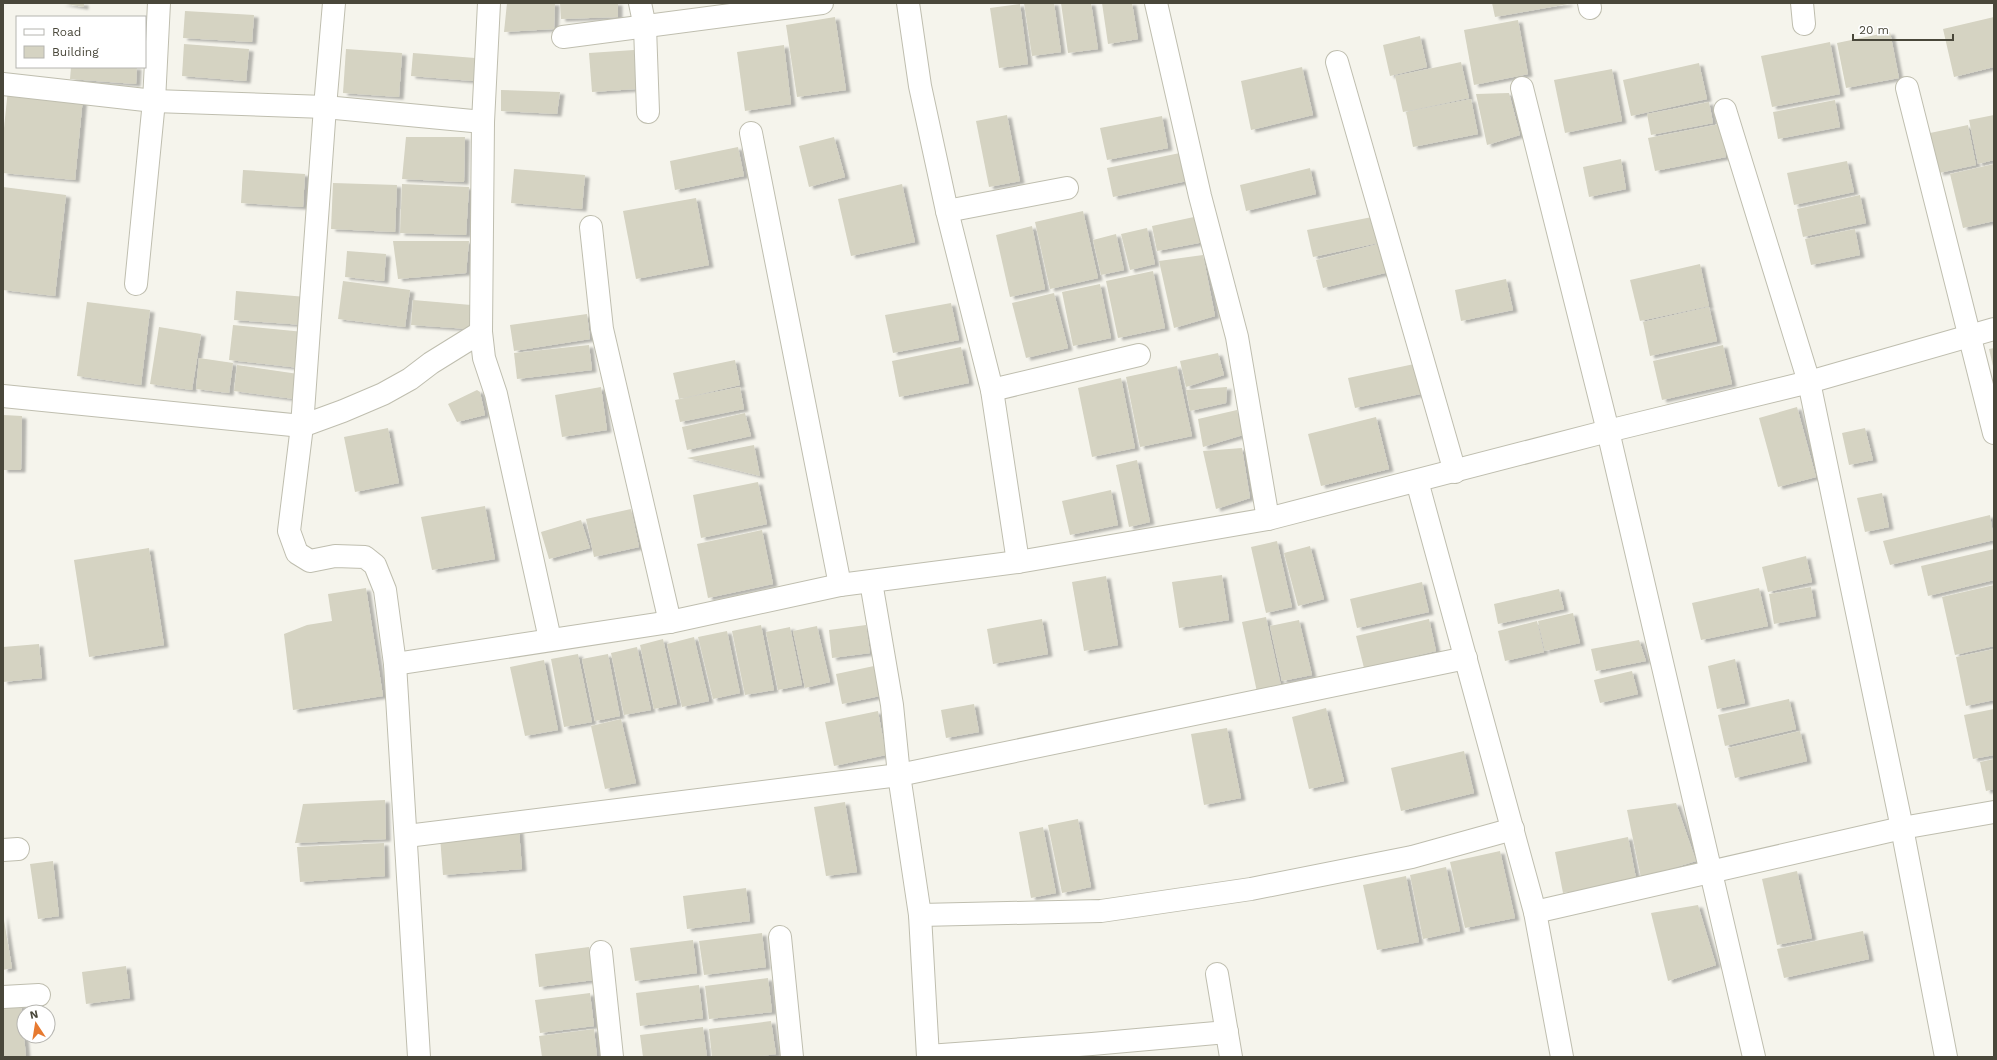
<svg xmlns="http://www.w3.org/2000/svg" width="1997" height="1060" viewBox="0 0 1997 1060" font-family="'Work Sans',sans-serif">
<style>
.building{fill:#d5d3c2;filter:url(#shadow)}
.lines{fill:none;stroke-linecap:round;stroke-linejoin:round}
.street-casing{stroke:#bfbeaf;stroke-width:24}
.street{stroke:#fff;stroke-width:22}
</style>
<defs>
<filter id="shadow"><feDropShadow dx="4.5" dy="2.5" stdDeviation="1" flood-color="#0004"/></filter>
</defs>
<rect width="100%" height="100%" fill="#f5f4ec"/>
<!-- building -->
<g class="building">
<polygon points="60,3 84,3 84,7"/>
<polygon points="507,3 555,3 554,29 504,32"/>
<polygon points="560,3 618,3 618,17 561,19"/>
<polygon points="1024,3 1054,3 1061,52 1032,56"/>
<polygon points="1061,3 1091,3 1098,49 1068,53"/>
<polygon points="1102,3 1132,3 1138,39 1108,44"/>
<polygon points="1492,3 1568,3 1568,4 1495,17"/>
<polygon points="1020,4 1028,64 999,68 990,8"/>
<polygon points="185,11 254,15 252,42 183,38"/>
<polygon points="835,17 846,90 797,97 786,25"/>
<polygon points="1994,17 1994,67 1954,77 1943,29"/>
<polygon points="1518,20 1528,74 1474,85 1464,30"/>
<polygon points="1890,32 1899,78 1846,88 1837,43"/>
<polygon points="1420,36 1427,67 1390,76 1383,45"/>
<polygon points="1830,42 1840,94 1772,107 1761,56"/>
<polygon points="184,44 249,49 246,81 182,76"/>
<polygon points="784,45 791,104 745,111 737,52"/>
<polygon points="346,49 402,53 399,97 343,93"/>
<polygon points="634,50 636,89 592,92 589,53"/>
<polygon points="413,53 475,58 473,81 411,76"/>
<polygon points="1461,62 1469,98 1403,112 1395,76"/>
<polygon points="1699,63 1707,99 1631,116 1623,80"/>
<polygon points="71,67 137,67 136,84 70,79"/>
<polygon points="1302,67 1313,115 1251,130 1241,81"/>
<polygon points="1612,69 1622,121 1565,133 1554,80"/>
<polygon points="8,89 83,97 75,180 3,173 3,138"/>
<polygon points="501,90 560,92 557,114 501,111"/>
<polygon points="1509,93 1520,135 1487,145 1476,94"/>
<polygon points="1471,99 1478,134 1413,147 1406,112"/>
<polygon points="1835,100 1840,127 1778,139 1773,112"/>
<polygon points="1709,102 1713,123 1651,135 1647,114"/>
<polygon points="1007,115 1020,181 989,187 976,121"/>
<polygon points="1994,115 1994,160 1978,164 1969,120"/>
<polygon points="1162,116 1168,148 1107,160 1100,128"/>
<polygon points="1720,124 1726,157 1655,171 1648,138"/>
<polygon points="1968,125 1976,165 1939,173 1930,133"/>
<polygon points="406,137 465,137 464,182 402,179"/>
<polygon points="834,137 845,177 809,187 799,146"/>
<polygon points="738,147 744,176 675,190 670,161"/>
<polygon points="1180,153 1187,181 1113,197 1107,168"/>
<polygon points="1621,159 1626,189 1589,197 1583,167"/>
<polygon points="1847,161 1854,192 1794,205 1787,173"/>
<polygon points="1994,164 1994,221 1963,228 1950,174"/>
<polygon points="1310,168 1316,194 1246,211 1240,185"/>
<polygon points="514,169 585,175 582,209 511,203"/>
<polygon points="243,170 305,174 303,207 241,203"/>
<polygon points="333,183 397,185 395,232 331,229"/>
<polygon points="402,184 469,187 466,235 400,233"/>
<polygon points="902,184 915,242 851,256 838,199"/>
<polygon points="3,187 66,195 55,296 3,290"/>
<polygon points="1860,195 1866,223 1803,237 1797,209"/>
<polygon points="696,198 709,265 636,279 623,211"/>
<polygon points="1083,211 1098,278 1050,289 1035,222"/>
<polygon points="1194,217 1204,242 1157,251 1152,226"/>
<polygon points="1372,217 1378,243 1313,257 1307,230"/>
<polygon points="1032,226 1045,289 1010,297 996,235"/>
<polygon points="1147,228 1155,264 1130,270 1121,234"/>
<polygon points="1855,229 1860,255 1811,265 1805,239"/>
<polygon points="1116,234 1124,270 1101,275 1093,240"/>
<polygon points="393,241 469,241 466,273 398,279"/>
<polygon points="1382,243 1389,272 1323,288 1316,260"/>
<polygon points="347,251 386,254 384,281 345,277"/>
<polygon points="1203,255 1215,316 1174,328 1159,261"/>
<polygon points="1700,264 1709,306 1640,321 1630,280"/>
<polygon points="1153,271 1165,328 1118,338 1106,281"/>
<polygon points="1506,279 1513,310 1461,321 1455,290"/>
<polygon points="343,281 410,290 405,327 338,319"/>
<polygon points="1100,284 1111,338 1073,346 1062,292"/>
<polygon points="236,291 306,297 304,325 234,320"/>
<polygon points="1054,293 1068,348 1026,358 1012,303"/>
<polygon points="413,300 471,305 469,329 411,325"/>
<polygon points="87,302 150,310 141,385 77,376"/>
<polygon points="951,303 959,340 893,353 885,315"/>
<polygon points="1709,307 1717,341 1650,356 1643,322"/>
<polygon points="587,314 590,339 514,351 510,325"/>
<polygon points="233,325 304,332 300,368 229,360"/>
<polygon points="159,327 201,334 192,390 150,384"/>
<polygon points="589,345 592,370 517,379 514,353"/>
<polygon points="1723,345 1732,384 1662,400 1653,361"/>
<polygon points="961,347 969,383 899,397 892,361"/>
<polygon points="1994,348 1994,366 1993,366 1989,349"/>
<polygon points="1218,353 1224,375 1186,387 1180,361"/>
<polygon points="199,358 233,363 229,393 196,389"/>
<polygon points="735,360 740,385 679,399 673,373"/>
<polygon points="1419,363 1425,393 1355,408 1348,378"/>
<polygon points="237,365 305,375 302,400 234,391"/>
<polygon points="1177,366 1192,436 1140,447 1126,377"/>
<polygon points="1121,378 1135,448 1092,457 1078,388"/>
<polygon points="601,387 607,430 562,437 555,395"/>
<polygon points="740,387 744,409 680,422 675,400"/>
<polygon points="1227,387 1226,403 1190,411 1186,390"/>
<polygon points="477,390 480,392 485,415 457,422 448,404"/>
<polygon points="1797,407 1816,477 1778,487 1759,418"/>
<polygon points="1237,410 1243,435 1203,447 1198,419"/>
<polygon points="745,413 751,436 687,450 682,427"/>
<polygon points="3,415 22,416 21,470 3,470"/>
<polygon points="1376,417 1389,469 1321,486 1308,434"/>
<polygon points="388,428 399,483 355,492 344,437"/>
<polygon points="1865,428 1873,460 1849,465 1842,433"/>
<polygon points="754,445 760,476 687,458"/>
<polygon points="1242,448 1250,498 1216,509 1203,451"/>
<polygon points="1137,460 1150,522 1129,527 1116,465"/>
<polygon points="758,482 767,524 701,538 693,495"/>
<polygon points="1111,490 1118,525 1070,535 1062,501"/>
<polygon points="1882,493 1889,527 1865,532 1857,498"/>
<polygon points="485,506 495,559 432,570 421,517"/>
<polygon points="631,509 639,547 594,557 586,519"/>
<polygon points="1990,515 1994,540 1890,565 1883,541"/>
<polygon points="581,520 590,548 549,559 541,532"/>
<polygon points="762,530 773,584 708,598 697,544"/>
<polygon points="1277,541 1292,607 1266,613 1251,547"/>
<polygon points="1310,546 1324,599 1298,606 1284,553"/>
<polygon points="149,548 164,645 89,657 74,560"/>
<polygon points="1994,549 1994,580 1928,596 1921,566"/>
<polygon points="1806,556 1812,582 1768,592 1762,567"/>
<polygon points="1222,575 1229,620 1179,628 1172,582"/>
<polygon points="1106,576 1118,645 1084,651 1072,582"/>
<polygon points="1422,582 1429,612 1357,628 1350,599"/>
<polygon points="1994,585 1994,646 1955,655 1942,597"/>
<polygon points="1811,587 1816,616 1774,624 1769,594"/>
<polygon points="366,588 383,696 293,710 284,634 307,625 332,621 328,594"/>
<polygon points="1759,588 1768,626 1701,640 1692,603"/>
<polygon points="1559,589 1564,609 1498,624 1494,604"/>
<polygon points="1573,613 1580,643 1545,651 1538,621"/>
<polygon points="1266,617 1281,686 1257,692 1242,622"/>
<polygon points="1042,619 1048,654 993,664 987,629"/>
<polygon points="1429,619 1436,651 1364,668 1356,636"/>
<polygon points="1299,620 1312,675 1282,681 1270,626"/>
<polygon points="1537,621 1544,652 1505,661 1498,631"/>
<polygon points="761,625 774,690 745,695 732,631"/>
<polygon points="866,625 870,653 832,658 829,630"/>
<polygon points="817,626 830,682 805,688 793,631"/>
<polygon points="790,627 802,685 778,690 766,632"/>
<polygon points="727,631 740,693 713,699 698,637"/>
<polygon points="694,637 709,701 682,707 667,644"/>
<polygon points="663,639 677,704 654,709 640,645"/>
<polygon points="1639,640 1646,661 1596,671 1591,649"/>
<polygon points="39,644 42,678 3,682 3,647"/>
<polygon points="637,647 651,710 624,715 611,653"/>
<polygon points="1994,649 1994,700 1966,706 1956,657"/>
<polygon points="578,654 592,722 564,727 551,659"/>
<polygon points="608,654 620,716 595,721 582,659"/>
<polygon points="1735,659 1745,703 1717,709 1708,666"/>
<polygon points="544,660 558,730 525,736 510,667"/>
<polygon points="874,666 880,696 842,704 836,674"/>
<polygon points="1632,671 1638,694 1600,703 1594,680"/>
<polygon points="1789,699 1796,729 1725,746 1718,715"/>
<polygon points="974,704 979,732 946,738 941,710"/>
<polygon points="1326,708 1344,781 1309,789 1292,717"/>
<polygon points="1994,709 1994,755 1973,759 1964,715"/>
<polygon points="878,711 886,755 834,766 825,722"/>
<polygon points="621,719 636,783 605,789 591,726"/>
<polygon points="1227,728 1241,798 1204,805 1191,734"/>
<polygon points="1800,731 1807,761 1735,778 1728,748"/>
<polygon points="1464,751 1474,793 1401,811 1391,768"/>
<polygon points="1994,759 1994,789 1986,791 1980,762"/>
<polygon points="385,800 386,839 295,843 303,804"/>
<polygon points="845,802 857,872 826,876 814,807"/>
<polygon points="1676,803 1696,861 1641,878 1627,810"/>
<polygon points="1078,819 1091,887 1062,893 1048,825"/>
<polygon points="1043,827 1056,893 1031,898 1019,832"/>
<polygon points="519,830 522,869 443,875 440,837"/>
<polygon points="1628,837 1636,878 1563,893 1555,852"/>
<polygon points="384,843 385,876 300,882 297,847"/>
<polygon points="1500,851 1515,918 1465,928 1450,862"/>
<polygon points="53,861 59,916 38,919 30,864"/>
<polygon points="1446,867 1460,931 1423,939 1410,875"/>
<polygon points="1797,871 1812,938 1777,945 1762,879"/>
<polygon points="1406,876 1419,942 1377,950 1363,885"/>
<polygon points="746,888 750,921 687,929 683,896"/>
<polygon points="1698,905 1716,965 1668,981 1651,913"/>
<polygon points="3,914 12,968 3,970"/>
<polygon points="1863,931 1869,959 1784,978 1777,949"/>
<polygon points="762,933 766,967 704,975 699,941"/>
<polygon points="693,940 697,973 635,981 630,948"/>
<polygon points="589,947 594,980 539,987 535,954"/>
<polygon points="126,966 130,998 86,1004 82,972"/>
<polygon points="768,978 772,1012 709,1019 705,986"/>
<polygon points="699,985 703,1018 640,1026 636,993"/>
<polygon points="590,993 594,1026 540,1033 535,1000"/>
<polygon points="21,1004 26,1057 3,1057 3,1006"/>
<polygon points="771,1021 776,1054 755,1057 712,1057 709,1029"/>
<polygon points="703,1027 707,1057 643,1057 640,1035"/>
<polygon points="594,1029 597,1057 542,1057 539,1036"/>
</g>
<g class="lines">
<!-- street casing -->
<g class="street-casing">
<g id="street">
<polyline points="334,3 325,107 302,426 289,531 297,553 310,561 335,556 365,557 375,565 385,590 395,664 419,1057"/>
<polyline points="489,3 483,122 481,332 484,358 496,394 550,639"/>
<polyline points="640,3 645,27 648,112"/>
<polyline points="908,3 920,86 947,211 992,390 1018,562"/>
<polyline points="1156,3 1200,196 1237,337 1268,519"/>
<polyline points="1589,3 1590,8"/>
<polyline points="1802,3 1804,24"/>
<polyline points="563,37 822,3"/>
<polyline points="1337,62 1455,472"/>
<polyline points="3,84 154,101 325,107 483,122"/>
<polyline points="1522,88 1608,431 1754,1057"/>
<polyline points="1907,88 1994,433"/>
<polyline points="1725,110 1809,382 1902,828 1946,1057"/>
<polyline points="751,133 840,585"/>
<polyline points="947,211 1067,188"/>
<polyline points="591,227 602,329 670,622"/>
<polyline points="136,284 154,101 159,3"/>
<polyline points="992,390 1139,355"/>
<polyline points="3,396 302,426 343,411 383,394 410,379 431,363 481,332"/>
<polyline points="1417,481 1535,912 1562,1057"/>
<polyline points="871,582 892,705 899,775 920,915 928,1057"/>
<polyline points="395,664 670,622 840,585 1018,562 1268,519 1608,431 1809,382 1994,329"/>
<polyline points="407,836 899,775 1466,658"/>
<polyline points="3,850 18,849"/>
<polyline points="1535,912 1902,828 1994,812"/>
<polyline points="920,915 1101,911 1251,889 1412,857 1513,829"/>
<polyline points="780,937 792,1057"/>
<polyline points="601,952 612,1057"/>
<polyline points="1217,974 1231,1057"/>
<polyline points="3,997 39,995"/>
<polyline points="928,1056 1092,1044 1227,1032"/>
</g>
</g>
<!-- street -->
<use href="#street" class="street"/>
</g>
<!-- border -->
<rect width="1997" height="1060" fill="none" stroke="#49473a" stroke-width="8"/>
<!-- legend -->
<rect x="16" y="16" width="130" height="52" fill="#ffffff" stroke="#b6b5b0"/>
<rect x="24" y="29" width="20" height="6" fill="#ffffff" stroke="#b6b5b0"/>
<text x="52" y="36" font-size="12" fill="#49473a">Road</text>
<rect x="24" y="46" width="20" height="12" fill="#d5d3c2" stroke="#b6b5b0"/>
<text x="52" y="56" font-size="12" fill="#49473a">Building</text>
<!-- north arrow -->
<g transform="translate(36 1024) rotate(348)"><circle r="19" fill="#ffffff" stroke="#b6b5b0"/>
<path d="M0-3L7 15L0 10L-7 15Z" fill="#e77a30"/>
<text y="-6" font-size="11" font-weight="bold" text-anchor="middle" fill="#49473a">N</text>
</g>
<!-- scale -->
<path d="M1853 34v6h100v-6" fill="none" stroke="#49473a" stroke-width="2"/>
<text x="1859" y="34" font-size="12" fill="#49473a" stroke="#ffffff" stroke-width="3" paint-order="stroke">20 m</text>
</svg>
